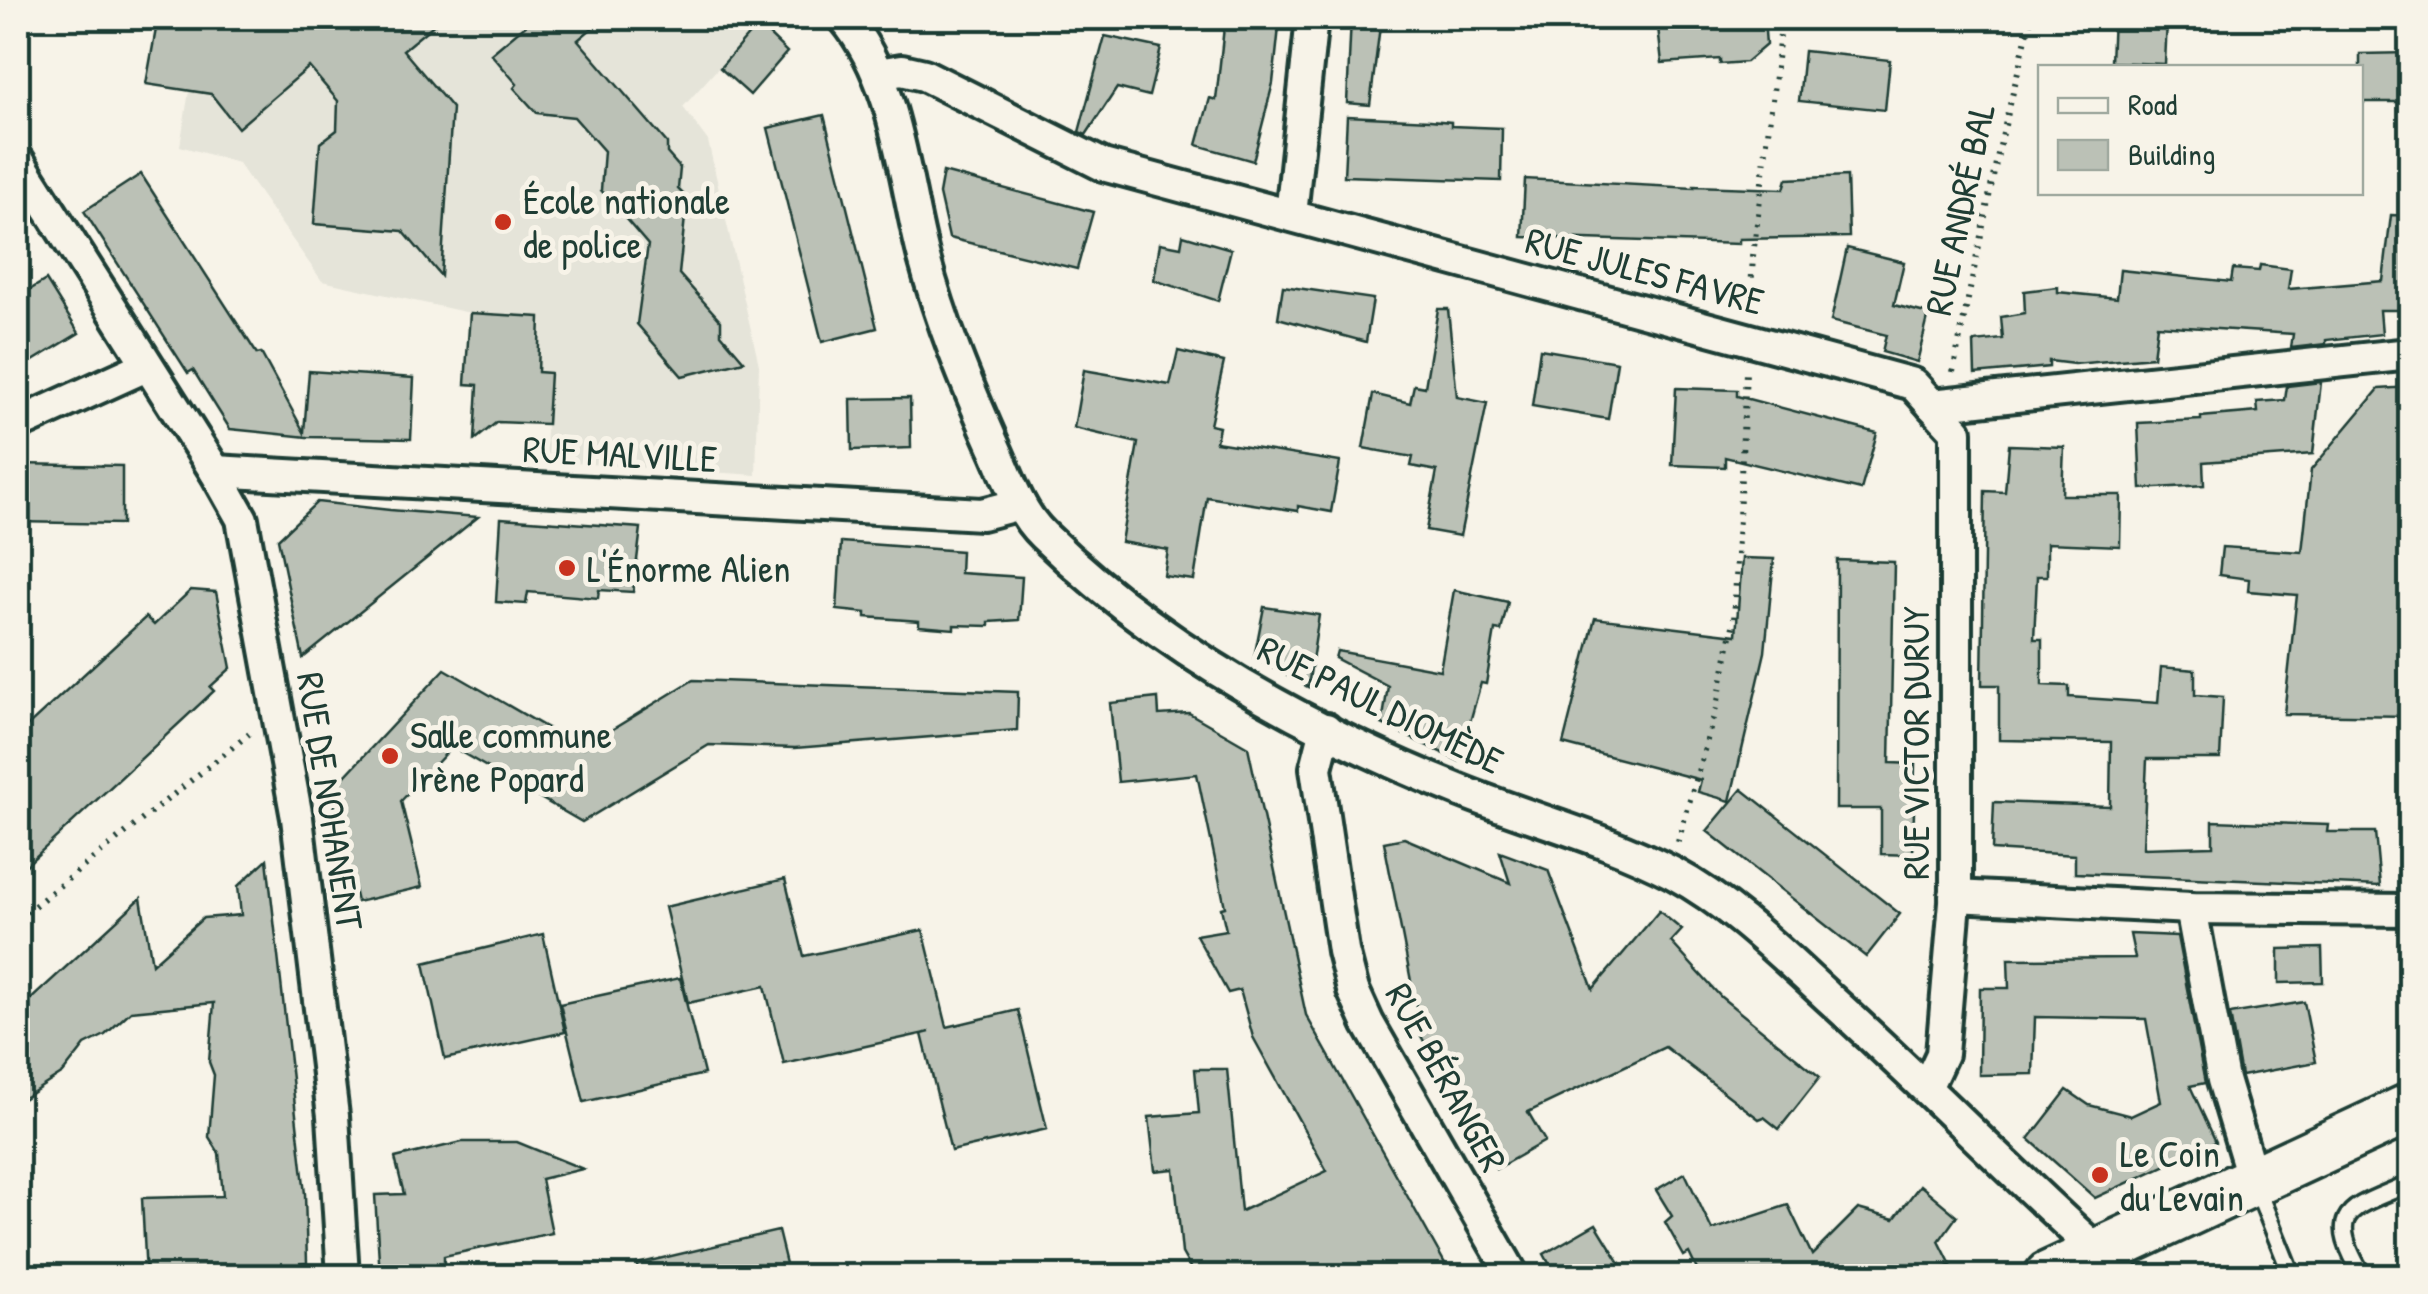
<svg xmlns="http://www.w3.org/2000/svg" width="2428" height="1294" viewBox="0 0 2428 1294" font-family="'Patrick Hand',sans-serif">
<style>
.built{fill:#e5e4d9}
.building{fill:#bbc1b6;stroke:#1f3d34;stroke-width:2.5}
.lines{fill:none;stroke-linecap:round;stroke-linejoin:round}
.service-casing{stroke:#1f3d34;stroke-width:22}
.minor-casing{stroke:#1f3d34;stroke-width:38}
.primary-casing{stroke:#1f3d34;stroke-width:55}
.path{stroke:#1f3d34;stroke-width:6;stroke-dasharray:2.5 8;stroke-linecap:butt}
.service{stroke:#f7f3e8;stroke-width:15}
.minor{stroke:#f7f3e8;stroke-width:30}
.primary{stroke:#f7f3e8;stroke-width:48}
.poi-dot{fill:#c8321e;stroke:#f7f3e8;stroke-width:4}
.labels{text-anchor:middle;dominant-baseline:central;stroke-width:10;stroke-linejoin:round;paint-order:stroke}
.poi-label{font-size:38px;fill:#1f3d34;stroke:#f7f3e8;text-anchor:start}
.street-label{font-size:38px;fill:#1f3d34;stroke:#f7f3e8}
</style>
<rect width="100%" height="100%" fill="#f7f3e8"/>
<filter id="ink" filterUnits="userSpaceOnUse"><feTurbulence type="fractalNoise" baseFrequency=".01" numOctaves="2"/><feDisplacementMap in="SourceGraphic" scale="20" xChannelSelector="R" yChannelSelector="G"/><feConvolveMatrix kernelMatrix="1 2 1 2 8 2 1 2 1" color-interpolation-filters="sRGB"/></filter>
<g filter="url(#ink)">
<!-- built -->
<polygon class="built" points="201,18 763,18 683,107 708,141 759,365 756,475 544,461 550,374 538,372 540,317 470,313 322,281 238,163 180,146"/>
<!-- building -->
<g class="building">
<polygon points="158,18 442,18 403,50 452,108 441,276 403,231 314,224 320,143 337,130 338,101 309,67 238,128 211,94 146,84"/>
<polygon points="534,18 604,18 578,40 667,143 667,153 680,168 678,189 687,198 679,274 721,321 721,334 744,361 682,376 637,324 648,245 601,190 604,151 574,117 537,113 514,88 517,84 491,54"/>
<polygon points="1225,18 1280,18 1273,83 1253,161 1197,145 1210,98 1216,100"/>
<polygon points="1351,18 1381,18 1370,105 1347,103"/>
<polygon points="1657,18 1764,18 1766,45 1746,62 1720,64 1720,59 1662,63"/>
<polygon points="2113,18 2167,20 2165,64 2111,62"/>
<polygon points="758,24 787,52 750,95 720,68"/>
<polygon points="1105,36 1161,48 1149,96 1117,88 1086,135 1079,132"/>
<polygon points="1804,51 1890,60 1885,110 1799,101"/>
<polygon points="2410,53 2410,102 2360,102 2360,54"/>
<polygon points="824,115 877,328 822,342 768,128"/>
<polygon points="1347,116 1430,120 1451,122 1451,126 1502,128 1501,181 1344,176"/>
<polygon points="943,172 1093,212 1077,269 949,238 939,194"/>
<polygon points="141,174 257,354 261,353 304,432 309,371 414,378 411,439 307,437 230,429 193,370 188,373 84,211"/>
<polygon points="1847,176 1849,237 1739,239 1739,244 1522,237 1525,179 1694,188 1694,186 1784,189 1787,179"/>
<polygon points="2391,215 2410,216 2410,310 2380,310 2382,334 2326,340 2326,344 2291,348 2293,334 2157,325 2153,357 2074,364 2049,361 2049,367 1975,374 1974,342 2003,339 2001,317 2025,313 2024,291 2058,287 2058,292 2117,298 2120,270 2231,282 2233,269 2259,271 2260,265 2291,269 2288,289 2383,281"/>
<polygon points="1183,235 1231,249 1218,301 1154,280 1160,243 1181,247"/>
<polygon points="1847,248 1904,262 1894,305 1929,314 1917,362 1882,352 1886,335 1831,321"/>
<polygon points="46,280 79,333 18,370 18,297"/>
<polygon points="1283,286 1373,299 1366,342 1278,318"/>
<polygon points="1438,309 1448,309 1457,397 1487,403 1460,536 1426,530 1437,471 1411,466 1413,457 1363,448 1373,394 1410,403 1414,385 1425,387"/>
<polygon points="470,313 540,317 538,372 550,373 547,424 497,422 475,440 478,385 465,384"/>
<polygon points="1540,349 1617,362 1608,419 1532,406"/>
<polygon points="1178,351 1224,362 1210,425 1219,427 1216,442 1340,462 1331,512 1298,506 1298,511 1207,497 1194,580 1164,576 1168,550 1121,542 1138,443 1074,428 1084,370 1170,385"/>
<polygon points="2321,382 2313,454 2203,462 2204,485 2141,489 2138,423 2201,420 2201,417 2258,412 2257,402 2285,400 2287,386"/>
<polygon points="2410,387 2410,716 2284,714 2297,595 2248,591 2249,579 2219,575 2222,547 2302,552 2311,470 2379,389"/>
<polygon points="1676,388 1737,390 1737,396 1877,433 1861,490 1725,457 1725,467 1672,465"/>
<polygon points="910,398 911,448 852,450 851,399"/>
<polygon points="2009,445 2064,447 2062,495 2121,495 2120,546 2047,543 2047,576 2037,576 2034,639 2042,639 2042,685 2069,686 2069,697 2158,703 2161,667 2195,670 2195,695 2223,697 2220,759 2147,759 2143,848 2213,846 2213,821 2328,825 2327,832 2375,832 2380,886 2075,873 2075,855 1992,850 1994,802 2110,806 2111,742 1999,740 1999,685 1982,685 1985,491 2005,492"/>
<polygon points="18,464 122,466 122,524 18,522"/>
<polygon points="317,502 390,510 478,517 303,658 278,539"/>
<polygon points="501,518 641,528 633,592 599,590 598,598 528,592 526,604 496,602"/>
<polygon points="841,542 961,551 960,573 1022,577 1019,620 989,622 989,626 954,625 954,629 919,626 919,621 866,617 866,613 837,610"/>
<polygon points="1742,558 1774,559 1765,652 1730,801 1698,792 1701,780 1563,744 1595,618 1736,635"/>
<polygon points="1837,560 1894,562 1890,763 1915,764 1913,855 1881,854 1881,809 1836,809"/>
<polygon points="191,590 216,592 231,668 210,687 214,691 18,873 18,735 146,617 154,625"/>
<polygon points="1454,590 1508,602 1501,631 1495,630 1486,684 1481,683 1459,761 1382,724 1388,686 1335,658 1337,651 1440,670"/>
<polygon points="1264,607 1319,615 1308,687 1254,658"/>
<polygon points="445,669 582,748 693,680 1018,692 1017,730 795,748 709,745 582,822 452,747 401,801 422,887 357,902 331,791"/>
<polygon points="1158,698 1159,715 1189,713 1248,747 1306,1015 1452,1276 1195,1276 1182,1253 1174,1169 1155,1171 1149,1117 1199,1113 1195,1069 1227,1069 1241,1211 1327,1171 1253,1037 1240,990 1228,993 1196,935 1226,930 1221,908 1225,907 1197,774 1118,782 1110,703"/>
<polygon points="1742,789 1900,914 1866,957 1707,831"/>
<polygon points="1404,838 1510,883 1500,852 1548,870 1593,989 1659,911 1682,930 1671,942 1721,997 1820,1077 1779,1129 1764,1117 1759,1119 1665,1047 1528,1112 1545,1141 1496,1169 1412,1020 1418,1017 1384,842"/>
<polygon points="267,859 305,1194 307,1263 289,1265 292,1276 146,1276 142,1198 223,1196 219,1153 209,1137 214,1075 209,1062 214,1003 131,1011 105,1035 85,1045 63,1073 18,1102 18,1011 141,898 152,964 203,918 241,915 238,886"/>
<polygon points="785,879 804,956 923,930 947,1027 1018,1010 1047,1129 951,1151 922,1034 930,1032 784,1064 765,986 688,1003 665,907"/>
<polygon points="543,934 565,1032 445,1059 424,963"/>
<polygon points="2130,934 2177,936 2205,1083 2190,1086 2216,1142 2095,1198 2029,1139 2067,1090 2089,1105 2131,1116 2161,1102 2146,1019 2035,1017 2033,1074 1979,1075 1980,988 2009,988 2008,959 2135,958"/>
<polygon points="2322,948 2323,982 2279,983 2279,949"/>
<polygon points="680,978 704,1074 584,1102 560,1004"/>
<polygon points="2304,1002 2316,1062 2241,1076 2230,1014"/>
<polygon points="462,1142 517,1142 583,1169 541,1179 552,1233 444,1256 444,1276 380,1276 375,1195 404,1194 395,1158"/>
<polygon points="1685,1173 1712,1230 1788,1205 1812,1255 1858,1209 1894,1219 1920,1185 1957,1216 1939,1241 1951,1265 1927,1276 1700,1276 1689,1253 1684,1256 1665,1222 1672,1216 1656,1190"/>
<polygon points="1596,1224 1628,1276 1556,1276 1544,1254"/>
<polygon points="778,1231 789,1276 638,1276 637,1264"/>
</g>
<g class="lines">
<!-- service casing -->
<g class="service-casing">
<g id="service">
<polyline points="2255,1184 2292,1276"/>
<path d="M2363,1276C2322,1208 2353,1209 2410,1183"/>
</g>
</g>
<!-- minor casing -->
<g class="minor-casing">
<g id="minor">
<path d="M844,18C898,82 903,178 924,258C941,322 966,383 993,444C1007,474 1018,511 1043,535C1160,649 1310,731 1461,791C1531,819 1606,838 1673,873C1731,904 1780,953 1828,997C1929,1088 2023,1186 2125,1276"/>
<polyline points="878,74 902,70 924,75 1103,165 1913,384 1932,405 2410,354"/>
<polyline points="18,160 215,471 242,519 297,818 333,1116 343,1276"/>
<polyline points="1291,215 1312,18"/>
<polyline points="18,424 146,366"/>
<polyline points="215,471 982,514 1020,504"/>
<polyline points="1326,729 1316,768 1343,951 1353,990 1368,1023 1513,1276"/>
<polyline points="1955,896 2191,908 2410,910"/>
<polyline points="2191,908 2223,1080 2253,1180"/>
<polyline points="1927,1086 1942,1054 1956,890 1956,431 1932,405"/>
</g>
</g>
<!-- primary casing -->
<g class="primary-casing">
<polyline id="primary" points="2049,1276 2410,1108"/>
</g>
<!-- path -->
<g class="path">
<polyline points="1750,309 1753,256 1782,18"/>
<polyline points="1953,372 1997,158 2031,18"/>
<polyline points="1678,842 1718,701 1734,621 1746,372"/>
<polyline points="18,919 249,734"/>
</g>
<!-- service -->
<use href="#service" class="service"/>
<!-- minor -->
<use href="#minor" class="minor"/>
<!-- primary -->
<use href="#primary" class="primary"/>
</g>
</g>
<!-- markers -->
<g class="poi-dot">
<circle cx="503" cy="222" r="10"/>
<circle cx="567" cy="568" r="10"/>
<circle cx="390" cy="756" r="10"/>
<circle cx="2100" cy="1175" r="10"/>
</g>
<g class="labels">
<!-- poi labels -->
<g class="poi-label">
<text x="523" y="200">École nationale<tspan x="523" dy="44">de police</tspan></text>
<text x="587" y="568">L'Énorme Alien</text>
<text x="410" y="734">Salle commune<tspan x="410" dy="44">Irène Popard</tspan></text>
<text x="2120" y="1153">Le Coin<tspan x="2120" dy="44">du Levain</tspan></text>
</g>
<!-- street labels -->
<g class="street-label">
<text transform="translate(1959 209) rotate(-78)">RUE ANDRÉ BAL</text>
<text transform="translate(1645 270) rotate(15)">RUE JULES FAVRE</text>
<text transform="translate(620 453) rotate(3)">RUE MALVILLE</text>
<text transform="translate(1381 704) rotate(26)">RUE PAUL DIOMÈDE</text>
<text transform="translate(1915 743) rotate(-90)">RUE VICTOR DURUY</text>
<text transform="translate(331 801) rotate(81)">RUE DE NOHANENT</text>
<text transform="translate(1447 1077) rotate(61)">RUE BÉRANGER</text>
</g>
</g>
<!-- margin -->
<rect width="2428" height="1294" fill="none" stroke="#f7f3e8" stroke-width="60"/>
<rect x="30" y="30" width="2368" height="1234" fill="none" stroke="#1f3d34" stroke-width="4" filter="url(#ink)"/>
<!-- legend -->
<rect x="2038" y="65" width="325" height="130" fill="#f7f3e8" stroke="#a1aaa0" stroke-width="2.5"/>
<rect x="2058" y="98" width="50" height="15" fill="#f7f3e8" stroke="#a1aaa0" stroke-width="2.5"/>
<text x="2128" y="115" font-size="30" fill="#1f3d34">Road</text>
<rect x="2058" y="140" width="50" height="30" fill="#bbc1b6" stroke="#a1aaa0" stroke-width="2.5"/>
<text x="2128" y="165" font-size="30" fill="#1f3d34">Building</text>
</svg>
